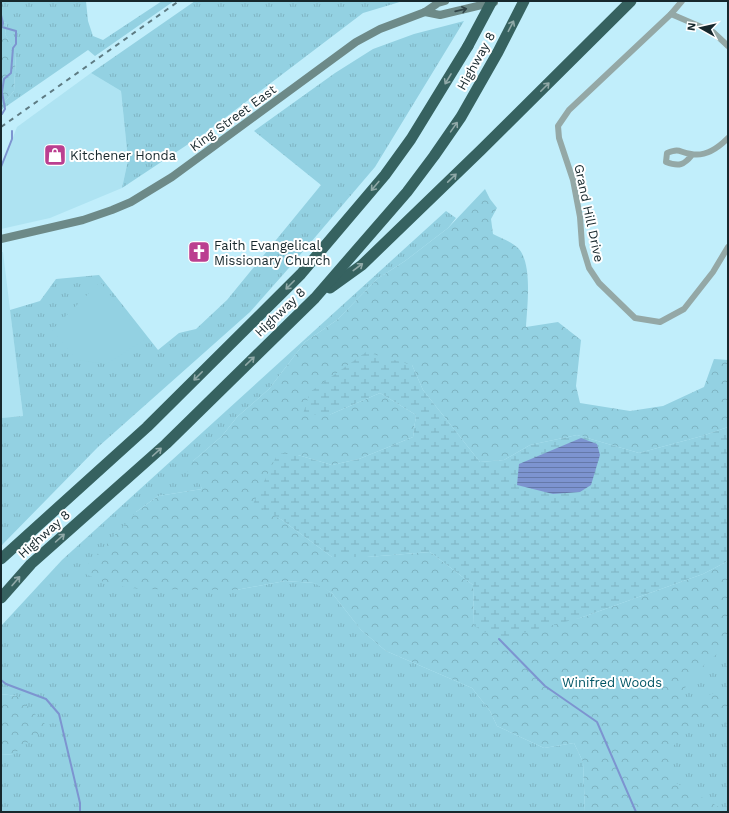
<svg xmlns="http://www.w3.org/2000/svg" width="729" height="813" viewBox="0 0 729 813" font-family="'Work Sans',sans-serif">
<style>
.built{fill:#aee3f2}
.grass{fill:url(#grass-tufts)}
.forest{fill:url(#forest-crowns)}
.wetland{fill:url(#wetland-marsh)}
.pitch{fill:#93d1e2}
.water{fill:url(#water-rules)}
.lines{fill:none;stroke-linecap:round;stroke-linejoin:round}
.stream{stroke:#7d94d0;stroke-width:2}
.street{stroke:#94a8a6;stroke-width:6}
.secondary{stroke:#6d8a88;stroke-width:8}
.highway{stroke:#366260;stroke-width:11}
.rail{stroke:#5e7b83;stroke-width:2;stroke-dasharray:5 5;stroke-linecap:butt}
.highway-bridge{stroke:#366260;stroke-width:11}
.oneway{stroke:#314548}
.oneway2{stroke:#90a9a8}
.labels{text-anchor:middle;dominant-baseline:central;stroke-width:4;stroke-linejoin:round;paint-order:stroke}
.street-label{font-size:13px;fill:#17282d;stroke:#fff}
.poi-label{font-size:13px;fill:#17282d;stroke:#fff;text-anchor:start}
.park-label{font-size:13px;fill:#005565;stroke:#fff}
</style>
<defs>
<pattern id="grass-tufts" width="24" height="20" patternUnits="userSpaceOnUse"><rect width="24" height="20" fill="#93d1e2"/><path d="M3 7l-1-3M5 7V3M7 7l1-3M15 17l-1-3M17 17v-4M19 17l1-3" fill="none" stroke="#7eb3c2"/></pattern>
<pattern id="forest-crowns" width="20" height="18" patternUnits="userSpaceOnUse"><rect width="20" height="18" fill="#93d1e2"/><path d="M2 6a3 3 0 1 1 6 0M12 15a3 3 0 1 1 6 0" fill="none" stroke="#7eb3c2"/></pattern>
<pattern id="wetland-marsh" width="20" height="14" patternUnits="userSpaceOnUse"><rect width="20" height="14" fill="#93d1e2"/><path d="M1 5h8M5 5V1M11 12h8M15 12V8" fill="none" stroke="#7eb3c2"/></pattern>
<pattern id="water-rules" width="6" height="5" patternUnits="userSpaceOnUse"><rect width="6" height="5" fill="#7d94d0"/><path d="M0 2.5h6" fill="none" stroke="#6579a9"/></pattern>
</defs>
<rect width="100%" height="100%" fill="#c1eefb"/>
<!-- built -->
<g class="built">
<polygon points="91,73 121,91 128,160 122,188 50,218 1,229 1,168 17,127"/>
<polygon points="1,252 3,252 23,416 1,418"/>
</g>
<!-- grass -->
<g class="grass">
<polygon points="1,1 86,1 88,21 93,36 103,40 162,1 174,1 95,56 88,50 1,110 1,106 14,91 16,54 5,34 7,23 1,22"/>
<polygon points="195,1 403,1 363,13 205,133 122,188 128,160 121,91 91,73"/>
<polygon points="464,21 375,167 288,269 250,312 98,447 1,546 1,418 23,416 10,310 40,301 56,279 99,275 158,350 179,333 196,329 227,300 321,185 254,131 335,73 373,49 414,34"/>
<polygon points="446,211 456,218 448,228 405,261 377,279 337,320 305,342 269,389 237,417 222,436 193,461 202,489 158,496 136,512 236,590 285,581 314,583 320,585 332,593 361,630 386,651 472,688 490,711 497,726 544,748 574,743 583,762 585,812 1,812 1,755 14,754 17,696 1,694 1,626 62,560"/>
<polygon points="728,632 728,812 711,812 656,772 657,666"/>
</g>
<!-- forest -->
<g class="forest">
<polygon points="1,22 7,23 5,34 16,53 14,91 1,106"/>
<path d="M485,189L490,199L497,208L491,219L493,234C501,238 512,242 518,248C533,263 527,307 526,327L558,322L581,340L576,386L580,403L630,411L663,406L704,387L714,359L728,360V427L702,436L639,453L577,435L530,445L504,460L480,462L423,390L412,365L329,415L380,393L416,415L413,437L359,459L332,465L298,455L254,503L282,520L332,557H367L430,552L473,585L474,626L580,618L703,574L728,561V647C714,654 687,679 683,693L689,703L716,692L723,693L728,692V724L720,720L699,721L671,748L669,779L728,812H585L583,762L574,743L544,748L497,726L490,711L472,688L386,651L361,630L332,593L314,583L285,581L236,590L140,589L110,585L81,572L136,512L158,496L202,489L197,477L187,471L193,461L222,436L237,417L269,389L305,342L337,320L377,279L405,261L448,228Z"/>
<polygon points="1,694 17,696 47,726 14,754 1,755"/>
</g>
<!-- wetland -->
<polygon class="wetland" points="366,352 412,365 423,390 480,462 504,460 530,445 577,435 639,453 702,436 728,427 728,561 703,574 580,618 499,639 474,626 473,585 430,552 367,557 332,557 282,520 253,504 278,453 298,455 332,465 359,459 413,437 416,415 380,393 329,415 303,414 310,392"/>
<!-- pitch -->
<polygon class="pitch" points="100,282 145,339 107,364 77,360 52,330"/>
<!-- water -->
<polygon class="water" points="581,438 597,444 600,455 591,485 580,492 553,494 517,485 519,464"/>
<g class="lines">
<!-- stream -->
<g class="stream">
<polyline points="1,15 3,23 2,27 16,31 16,44 13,48 11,73 4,79 2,92 5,109 2,114"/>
<polyline points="1,167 12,139 12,131"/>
<polyline points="499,639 545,686 597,722 636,812"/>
<polyline points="1,680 6,684 46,699 59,714 80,803 80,812"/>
</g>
<!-- street -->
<g class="street">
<polyline points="682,1 671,14 569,110 558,126 559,138 573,180 580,217 582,245 589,268 599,283 635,318 660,322 684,309 713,272 728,247"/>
<polyline points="671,14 713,32 728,46"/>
<path d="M692,155C684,165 679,167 666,162L667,153C681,148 678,152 691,154C705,157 719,147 728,138"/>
</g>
<!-- secondary -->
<g class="secondary">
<polyline points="425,12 440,15 494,2"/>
<polyline points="1,239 83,220 112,210 131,202 172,177 356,42 380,29 425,12 438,3 445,1"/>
</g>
<!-- highway -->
<g class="highway">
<polyline points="330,288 362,265 481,150 631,1"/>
<polyline points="1,559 147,427 301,274 385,175 411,139 468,46"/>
<polyline points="1,598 31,564 166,444 315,298 407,192 434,156 461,117 498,52 524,1"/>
</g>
<!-- rail -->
<polyline class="rail" points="1,127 179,1"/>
<!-- highway-bridge -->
<polyline class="highway-bridge" points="468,46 492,1"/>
</g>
<!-- one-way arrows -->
<defs><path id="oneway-shaft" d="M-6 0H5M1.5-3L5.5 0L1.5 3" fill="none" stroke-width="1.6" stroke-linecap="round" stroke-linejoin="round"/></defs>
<use class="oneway" href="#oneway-shaft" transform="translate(461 10) rotate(-13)"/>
<g class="oneway2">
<use href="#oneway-shaft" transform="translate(511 26) rotate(-63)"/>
<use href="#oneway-shaft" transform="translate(448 79) rotate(121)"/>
<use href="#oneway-shaft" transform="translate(545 87) rotate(-45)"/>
<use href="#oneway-shaft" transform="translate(454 127) rotate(-55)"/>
<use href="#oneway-shaft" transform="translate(452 178) rotate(-44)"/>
<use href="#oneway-shaft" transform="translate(375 186) rotate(130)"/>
<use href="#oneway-shaft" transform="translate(358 267) rotate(-37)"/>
<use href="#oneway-shaft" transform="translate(290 285) rotate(135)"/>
<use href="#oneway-shaft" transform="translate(250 361) rotate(-44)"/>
<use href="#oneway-shaft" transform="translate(198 376) rotate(135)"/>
<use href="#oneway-shaft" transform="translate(157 452) rotate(-42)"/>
<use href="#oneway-shaft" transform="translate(60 538) rotate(-42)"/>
<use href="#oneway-shaft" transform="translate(16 581) rotate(-49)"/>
</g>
<!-- icons -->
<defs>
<g id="shop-square" transform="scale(1.15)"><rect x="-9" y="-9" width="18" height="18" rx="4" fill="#bb3f90" stroke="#fff"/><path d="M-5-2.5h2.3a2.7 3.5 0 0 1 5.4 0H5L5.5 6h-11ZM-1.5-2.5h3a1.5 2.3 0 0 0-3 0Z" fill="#fff"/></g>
<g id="church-square" transform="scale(1.15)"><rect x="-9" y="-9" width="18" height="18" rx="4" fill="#bb3f90" stroke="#fff"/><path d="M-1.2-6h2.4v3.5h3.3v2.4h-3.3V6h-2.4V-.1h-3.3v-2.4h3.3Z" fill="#fff"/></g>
</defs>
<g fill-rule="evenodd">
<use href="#shop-square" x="55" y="155"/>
<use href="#church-square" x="199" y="252"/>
</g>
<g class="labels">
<!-- street labels -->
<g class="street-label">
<text transform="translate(476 61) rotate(-61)">Highway 8</text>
<text transform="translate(233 118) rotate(-36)">King Street East</text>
<text transform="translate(589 213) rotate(78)">Grand Hill Drive</text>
<text transform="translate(280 312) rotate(-44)">Highway 8</text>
<text transform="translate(44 534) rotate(-42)">Highway 8</text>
</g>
<!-- poi labels -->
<g class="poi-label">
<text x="70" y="155">Kitchener Honda</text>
<text x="214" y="245">Faith Evangelical<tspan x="214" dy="15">Missionary Church</tspan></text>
</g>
<!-- park labels -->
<g class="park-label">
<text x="612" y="682">Winifred Woods</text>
</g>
</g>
<!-- border -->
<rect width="729" height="813" fill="none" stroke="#17282d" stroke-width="4"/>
<!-- north arrow -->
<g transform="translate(701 28) rotate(278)" stroke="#ffffff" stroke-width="3" paint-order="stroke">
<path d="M0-3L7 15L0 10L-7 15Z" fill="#17282d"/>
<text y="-6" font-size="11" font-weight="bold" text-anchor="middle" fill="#17282d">N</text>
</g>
</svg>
